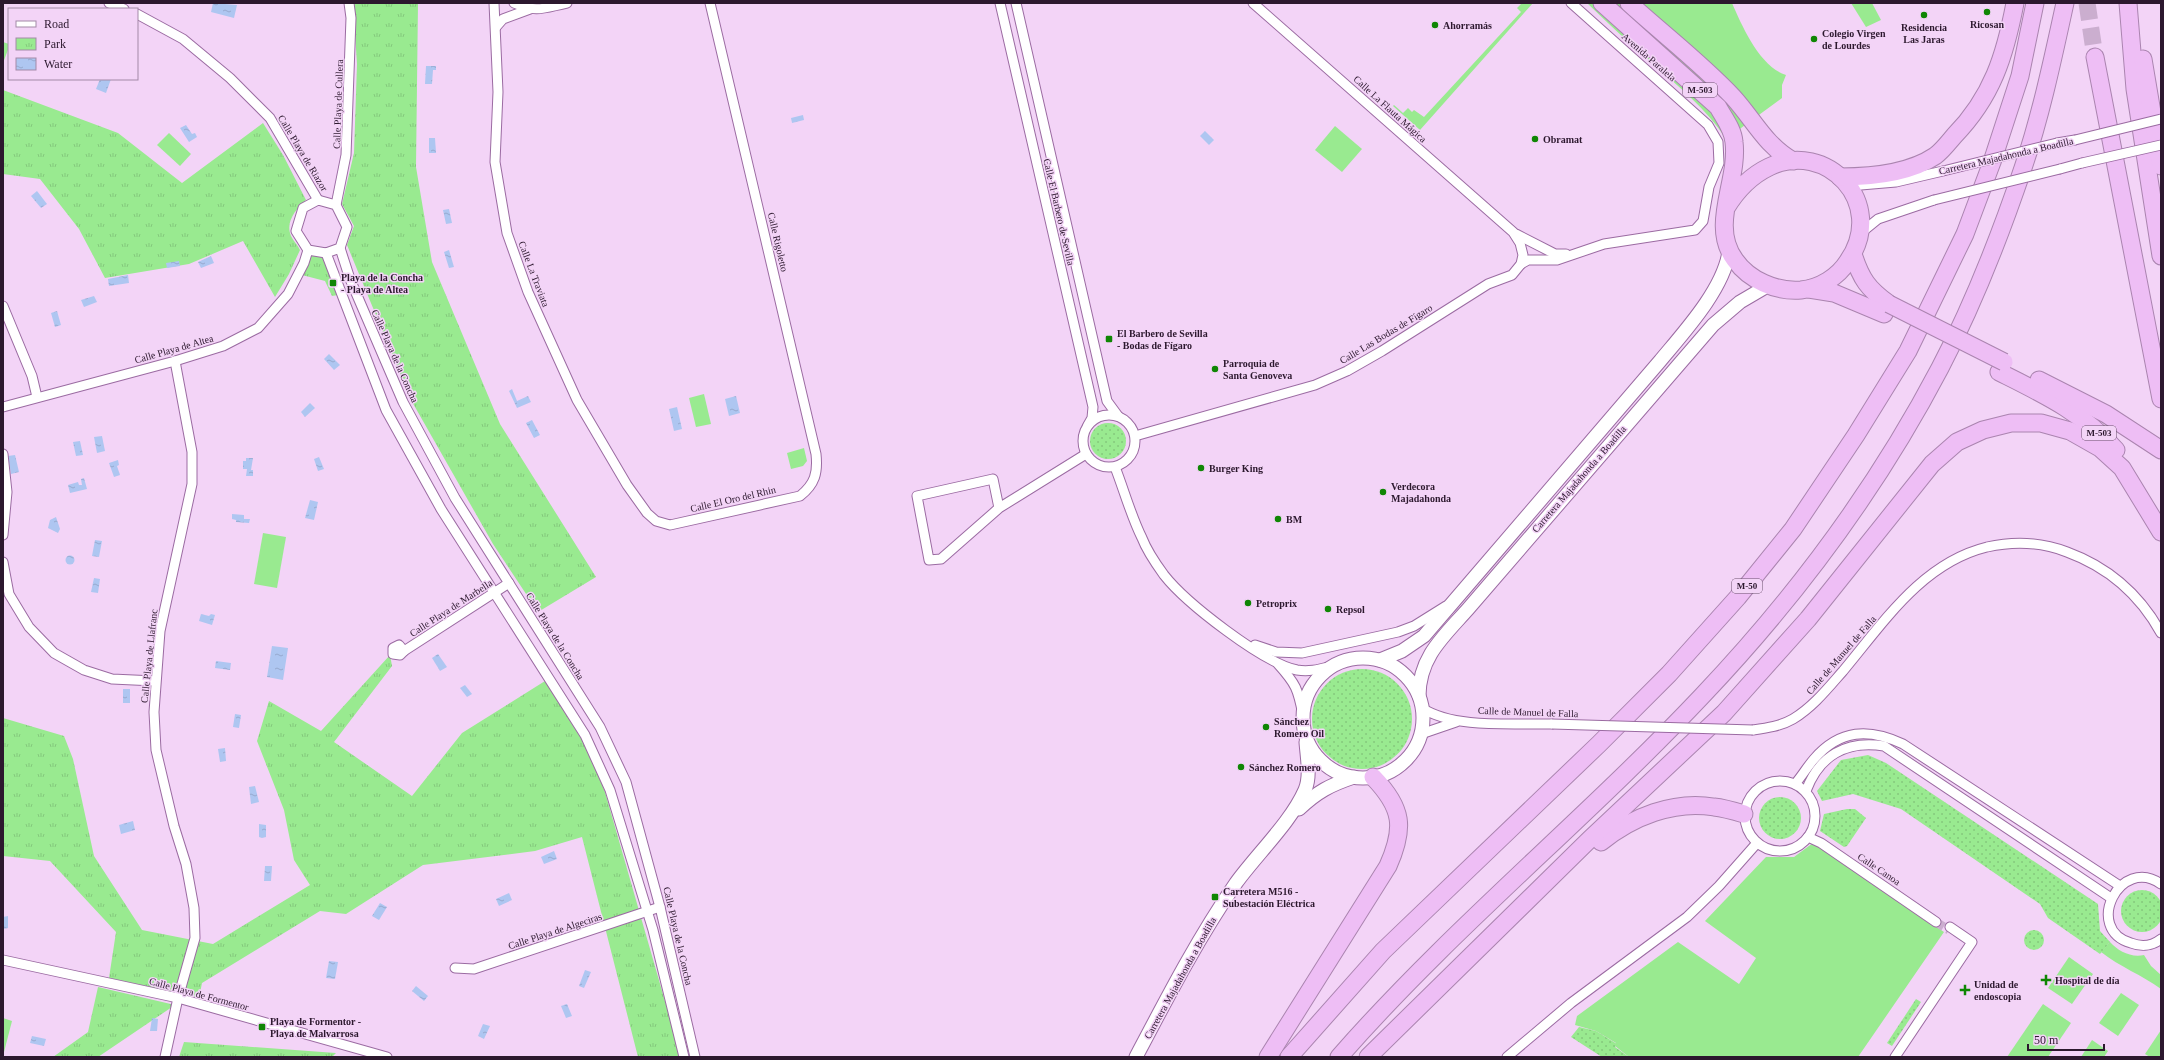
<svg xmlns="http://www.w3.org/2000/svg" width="2164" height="1060" viewBox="0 0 2164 1060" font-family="Georgia,serif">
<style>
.grass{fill:#99ea90}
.park{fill:url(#park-tufts)}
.garden{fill:url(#garden-dots)}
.water{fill:url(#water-ripples)}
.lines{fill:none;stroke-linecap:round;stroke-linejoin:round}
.street-tunnel{stroke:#cbaecf;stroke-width:9;stroke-dasharray:9 4.5;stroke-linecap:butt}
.highway-tunnel{stroke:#cbaecf;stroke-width:17;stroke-dasharray:17 8;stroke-linecap:butt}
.street-casing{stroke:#9b6ba2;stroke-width:11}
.secondary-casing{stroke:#9b6ba2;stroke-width:15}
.highway-casing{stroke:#aa84af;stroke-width:19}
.street{stroke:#fff;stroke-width:9}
.secondary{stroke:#fff;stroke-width:13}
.highway{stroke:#eebef5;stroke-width:17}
.street-bridge-casing{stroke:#9b6ba2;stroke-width:11;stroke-linecap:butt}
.highway-bridge-casing{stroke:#aa84af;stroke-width:19;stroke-linecap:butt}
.street-bridge{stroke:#fff;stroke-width:9}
.highway-bridge{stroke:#eebef5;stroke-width:17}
.poi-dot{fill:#0f8604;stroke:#f3d4f7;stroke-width:1.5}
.labels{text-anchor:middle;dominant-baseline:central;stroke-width:3;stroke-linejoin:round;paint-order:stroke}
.shield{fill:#f3d4f7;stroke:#68506a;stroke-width:1}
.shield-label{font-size:9px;font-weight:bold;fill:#2c182e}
.poi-label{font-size:10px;font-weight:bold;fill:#2c182e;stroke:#f3d4f7;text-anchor:start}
.street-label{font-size:10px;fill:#2c182e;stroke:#f3d4f7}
</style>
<defs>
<pattern id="park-tufts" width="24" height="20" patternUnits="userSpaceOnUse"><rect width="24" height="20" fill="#99ea90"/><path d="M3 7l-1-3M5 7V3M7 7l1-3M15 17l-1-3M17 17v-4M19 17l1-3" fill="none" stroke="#84c87c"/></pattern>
<pattern id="garden-dots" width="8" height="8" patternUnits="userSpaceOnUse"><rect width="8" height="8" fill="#99ea90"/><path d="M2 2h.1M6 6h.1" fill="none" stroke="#84c87c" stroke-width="1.8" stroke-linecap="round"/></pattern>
<pattern id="water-ripples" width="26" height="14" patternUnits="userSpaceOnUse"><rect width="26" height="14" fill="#aec6f1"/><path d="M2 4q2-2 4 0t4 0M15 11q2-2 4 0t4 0" fill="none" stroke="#96a9cf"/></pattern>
</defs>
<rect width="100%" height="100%" fill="#f3d4f7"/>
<!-- grass -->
<g class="grass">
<polygon points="1522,3 1533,3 1420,130 1393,106 1394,105 1403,113 1408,108 1412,112 1414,110 1424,117 1521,12 1517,8"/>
<path d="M1587,3H1732C1742,26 1760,67 1786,75L1782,85V98L1726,139C1706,108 1679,87 1652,63C1630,44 1608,23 1587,3Z"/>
<polygon points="1851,3 1872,3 1881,20 1866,27"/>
<polygon points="3,42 9,44 9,47 3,63"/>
<polygon points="1335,126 1362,149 1342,172 1315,150"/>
<polygon points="169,133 191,154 180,166 157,145"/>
<polygon points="704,394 711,424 696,427 689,398"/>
<polygon points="804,448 807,461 803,466 791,469 787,453"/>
<polygon points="263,533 286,537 277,588 254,584"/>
<polygon points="1813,843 1944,932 1858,1057 1629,1057 1615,1046 1616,1043 1596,1031 1575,1025 1577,1016 1678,942 1739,984 1756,958 1705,921 1766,857 1794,857"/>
<path d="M2110,942C2118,951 2131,958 2144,955L2151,966L2161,975V989C2142,975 2120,967 2101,952Z"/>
<polygon points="2069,957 2093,974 2072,1004 2048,988"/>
<polygon points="2121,993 2139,1005 2118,1036 2099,1023"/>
<polygon points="2043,1004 2071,1023 2048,1057 2007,1057"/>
<polygon points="3,1018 12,1021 3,1056"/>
<polygon points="2161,1030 2161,1057 2150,1057 2145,1054"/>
<polygon points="2092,1040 2108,1051 2104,1057 2081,1057"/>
</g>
<!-- park -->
<g class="park">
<polygon points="353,3 418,3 416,167 432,262 500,424 596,577 538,612 493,544 411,400 347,245 354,226 342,204 354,153 357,64"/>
<path d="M3,90L118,133L182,183L263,123L283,155L306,200C296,209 285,222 291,236C293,241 298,245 300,250L289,274L275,297L243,241L189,264L105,278L79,229L40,179L3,174Z"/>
<polygon points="311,254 324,255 338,295 332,296 325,281 302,275"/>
<polygon points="390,655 392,666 334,742 412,796 462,733 545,681 585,744 605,792 681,1057 638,1057 582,837 535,851 423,865 346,914 320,911 202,983 199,998 109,978 116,932 50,861 3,856 3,718 64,736 73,759 94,856 142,930 213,944 310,885 294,860 284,810 257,741 269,701 321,731"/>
<polygon points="98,987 175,1005 98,1057 53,1057 88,1032"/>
<polygon points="184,1042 336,1053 332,1057 179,1057"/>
</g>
<!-- garden -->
<g class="garden">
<circle cx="1108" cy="441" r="18"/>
<circle cx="1362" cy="719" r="50"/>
<polygon points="1868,755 1886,763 2098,904 2100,931 2110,942 2100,954 2048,918 2040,904 1901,809 1853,794 1822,801 1817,791 1841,760"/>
<circle cx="1780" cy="818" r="21"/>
<polygon points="1847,809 1855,809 1866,818 1847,846 1844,847 1820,831 1824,814"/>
<circle cx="2142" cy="911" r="21"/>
<circle cx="2034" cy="940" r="10"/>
<polygon points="1916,999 1921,1002 1892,1046 1887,1043"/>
<polygon points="1579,1027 1596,1031 1617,1044 1615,1047 1629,1057 1602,1057 1571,1037"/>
</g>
<!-- water -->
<g class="water">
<polygon points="213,3 237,5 234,18 211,12"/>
<polygon points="426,66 436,66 436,70 433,70 432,84 425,84"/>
<polygon points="100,79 111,79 106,93 96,89"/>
<polygon points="803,115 804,120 792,123 791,118"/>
<polygon points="186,125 192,134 195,133 197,137 189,142 180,128"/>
<polygon points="1205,131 1214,140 1209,145 1200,136"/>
<polygon points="429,138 435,138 436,153 429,153"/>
<polygon points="37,191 47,204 41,208 31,196"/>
<polygon points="449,209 452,223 446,224 443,210"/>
<polygon points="449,250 454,267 449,268 444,252"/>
<polygon points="211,256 214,263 201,268 198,262"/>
<polygon points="179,261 180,266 167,268 166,263"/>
<polygon points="128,275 129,283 109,286 108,279"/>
<polygon points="94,296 97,302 84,307 81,300"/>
<polygon points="57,311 61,325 55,327 51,313"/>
<polygon points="329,354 340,365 334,370 324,359"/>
<polygon points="512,389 517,401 528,396 531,402 517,408 509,391"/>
<polygon points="736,396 740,413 729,416 725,399"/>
<polygon points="310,403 315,408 305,417 301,412"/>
<polygon points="677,407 682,429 674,431 669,409"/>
<polygon points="532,420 540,435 534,438 526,423"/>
<polygon points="102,436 105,451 97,453 94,437"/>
<polygon points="80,441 83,455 76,456 73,442"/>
<polygon points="15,455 19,472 11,474 8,456"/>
<polygon points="319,457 324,469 318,471 314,459"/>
<polygon points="246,458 253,458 251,470 253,470 253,476 246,476 247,469 243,469 243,461 246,461"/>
<polygon points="118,460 119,465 117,466 120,475 114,477 109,463"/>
<polygon points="84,478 87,489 70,493 68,485 78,482 79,485 82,485 81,479"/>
<polygon points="310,500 318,502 314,520 305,518"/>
<polygon points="232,514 244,515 244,519 250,519 249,523 236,522 236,520 232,519"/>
<polygon points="56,517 60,529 58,533 48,528 50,520"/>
<polygon points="95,540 102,541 99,557 92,556"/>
<circle cx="70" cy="560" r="4.5"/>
<polygon points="94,578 100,579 98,593 91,592"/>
<polygon points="201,614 209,616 211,614 215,615 212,625 199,621"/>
<polygon points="272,646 288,648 283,680 267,677"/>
<polygon points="438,654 447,667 440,671 432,658"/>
<polygon points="216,661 231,663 230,670 215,668"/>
<polygon points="465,685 472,694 467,697 460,688"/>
<rect x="123" y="689" width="7" height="14"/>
<polygon points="235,714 241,715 239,728 233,727"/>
<polygon points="225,748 226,761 220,762 218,749"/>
<polygon points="255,786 259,802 251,804 249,787"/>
<polygon points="133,821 135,830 121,834 119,825"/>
<polygon points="259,824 266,825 266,837 262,838 259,837"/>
<polygon points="554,851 557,859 544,864 541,857"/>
<polygon points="265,866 272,866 271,881 264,881"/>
<polygon points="509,893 512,900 499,906 496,899"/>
<polygon points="380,903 387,907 379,920 372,916"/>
<polygon points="8,916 8,928 3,929 3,917"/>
<polygon points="329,961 338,962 335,979 326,978"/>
<polygon points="585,970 591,972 584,988 579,986"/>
<polygon points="416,986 428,996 424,1001 412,991"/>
<polygon points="567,1004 572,1016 566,1018 561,1006"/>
<polygon points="152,1018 158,1019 157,1031 150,1031"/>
<polygon points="483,1024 490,1026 484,1039 478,1036"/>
<polygon points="32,1036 46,1039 44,1046 30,1043"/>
</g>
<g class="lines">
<!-- street-tunnel -->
<polyline class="street-tunnel" points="1936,922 1949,930"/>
<!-- highway-tunnel -->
<polyline class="highway-tunnel" points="2087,3 2095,57"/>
<!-- street casing -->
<g class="street-casing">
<g id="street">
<polyline points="109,3 124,9"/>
<path d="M494,3L498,92L495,162L507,233L528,292L577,400L627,485L647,513L656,521L670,525L800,496C815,484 818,473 816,454L710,3"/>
<path d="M514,3C538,13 543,8 567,3"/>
<polyline points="1000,3 1093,407 1092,418 1088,425"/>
<polyline points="1016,3 1107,401 1118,416"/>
<polyline points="137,14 183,39 230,78 270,118 318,200"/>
<polyline points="496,27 503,19 530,9"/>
<polyline points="2057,143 2075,140"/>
<polyline points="2060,169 2082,163"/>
<polyline points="1849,186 1896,182 1943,171"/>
<polygon points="318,200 336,205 347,227 340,248 326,253 308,250 296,231 303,208"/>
<polyline points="336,205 346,155 351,18 349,3"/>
<polyline points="1862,232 1878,219 1934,200"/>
<polyline points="1516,234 1555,254 1566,254"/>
<polyline points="340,248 350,279 403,402 455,498 600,727 626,782 660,907 695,1057"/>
<polyline points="326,253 386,410 441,509 585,735 610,790 653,930 684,1057"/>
<polyline points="1521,264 1528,260 1557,260 1604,244 1695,230 1703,221 1709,187 1719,163 1718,142 1708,125 1571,3"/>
<polyline points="3,306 32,376 37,397"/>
<polyline points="3,407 175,361 223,346 258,328 288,294 304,263 308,250"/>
<circle cx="1109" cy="441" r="26"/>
<polyline points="1135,436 1315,385 1347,371 1382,351 1488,284 1512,275 1521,264 1523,255 1520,243 1513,232 1253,3"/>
<polyline points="3,454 7,492 3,535"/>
<path d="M1115,467C1124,490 1131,516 1142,538C1147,551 1156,564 1164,575C1186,603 1263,663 1297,670C1310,672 1320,669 1333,666"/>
<polyline points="999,508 993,479 917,496 929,560 941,559 999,508 1086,454"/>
<polyline points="3,562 9,594 29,627 54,653 84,670 112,679 155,681"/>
<polygon points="399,645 404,651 400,655 393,654 393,648"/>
<polyline points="1255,645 1276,652 1302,653 1398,632 1414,626 1446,606"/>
<polyline points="404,651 509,583"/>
<path d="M1278,664C1296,684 1298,689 1303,715"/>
<path d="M1422,708C1454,729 1513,723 1552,724"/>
<path d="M1753,730C1767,728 1781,726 1793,719C1813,707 1828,688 1843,671C1884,622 1922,563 1987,547C2014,541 2041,542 2067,552C2108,567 2140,595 2161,633"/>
<polyline points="1421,734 1456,722"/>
<circle cx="1780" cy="816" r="35"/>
<path d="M1795,784C1802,776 1807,767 1814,759C1840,729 1869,728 1903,744L2120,886"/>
<path d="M1806,791C1819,756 1846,740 1884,746L2111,898"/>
<polyline points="1808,837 1821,843 1936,922"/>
<path d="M2161,884C2120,855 2083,929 2131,943C2141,947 2152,946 2161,939"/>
<polyline points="3,960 178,998 387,1057"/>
<polyline points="455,968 474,969 660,907"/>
<polyline points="165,1057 178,998 195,938 194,908 186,864 174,826 156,750 154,712 160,631 192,484 192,452 175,361"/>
<polyline points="1507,1057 1571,1003 1687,917 1719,886 1757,843"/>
<polyline points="1895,1057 1972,942 1950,927"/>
</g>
</g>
<!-- secondary casing -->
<g class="secondary-casing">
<g id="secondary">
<circle cx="1363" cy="718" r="60"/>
<path d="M1380,660L1402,651L1424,636L1660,361C1684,332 1723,290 1729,252"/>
<path d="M1419,696C1419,657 1444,636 1468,609L1713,325L1740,302L1769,285"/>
<path d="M1299,809C1317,792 1330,785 1354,777"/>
<path d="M1136,1057C1167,998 1198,938 1236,883C1257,854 1291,822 1305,790C1311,776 1307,757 1306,742"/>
</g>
</g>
<!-- highway casing -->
<g class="highway-casing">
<g id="highway">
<path d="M1602,3L1718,107C1724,118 1733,129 1734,142C1739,181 1709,225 1735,260C1749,280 1776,292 1801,290C1820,288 1838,277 1848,261C1888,203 1826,139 1769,167C1750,176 1737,190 1726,208"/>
<path d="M1629,3C1663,34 1701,63 1733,97C1754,120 1765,145 1793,161"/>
<polyline points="2128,3 2135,89 2161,256"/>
<polyline points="2095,57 2161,399"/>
<polyline points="2143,59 2161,166"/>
<path d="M1840,177C1871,177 1908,174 1935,156C1942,151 1948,143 1954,136C1992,97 2005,56 2015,3"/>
<path d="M1853,254C1861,279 1868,289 1889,304"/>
<polyline points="1809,289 1834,293 1884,314"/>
<path d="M1999,372C2043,394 2082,412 2116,450"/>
<polyline points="2039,380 2106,414 2161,450"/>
<path d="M1601,842C1632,817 1674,800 1714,807C1724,808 1734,811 1744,814"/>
<path d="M1268,1057L1388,866C1405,828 1403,808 1373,777"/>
<polyline points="1289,1057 1383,951 1599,744 1669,674 1738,597 1793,529 1856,435 1908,351 1965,234 1992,162 2020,76 2035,3"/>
<path d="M1339,1057C1452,928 1585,820 1702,696C1795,598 1877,488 1940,368C1973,305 2000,236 2023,168C2041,115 2053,58 2065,3"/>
<polyline points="1368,1057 1590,839 1724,713 1808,619 1932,464 1957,442 1983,430 2011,423 2041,423 2070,431 2100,448 2122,468 2161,532"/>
</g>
</g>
<!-- street -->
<use href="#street" class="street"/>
<!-- secondary -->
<use href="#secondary" class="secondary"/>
<!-- highway -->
<use href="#highway" class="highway"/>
<!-- street-bridge casing -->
<g class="street-bridge-casing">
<g id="street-bridge">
<polyline points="2075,140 2161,119"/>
<polyline points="2082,163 2161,145"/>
<polyline points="1943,171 2057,143"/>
<polyline points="1934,200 2060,169"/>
<polyline points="1552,724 1753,730"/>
</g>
</g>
<!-- highway-bridge casing -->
<g class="highway-bridge-casing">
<polyline id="highway-bridge" points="1889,304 2004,362"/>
</g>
<!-- street-bridge -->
<use href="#street-bridge" class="street-bridge"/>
<!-- highway-bridge -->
<use href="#highway-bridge" class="highway-bridge"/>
</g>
<!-- markers -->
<g class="poi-dot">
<circle cx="1987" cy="12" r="4"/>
<circle cx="1924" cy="15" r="4"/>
<circle cx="1435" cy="25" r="4"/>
<circle cx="1814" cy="39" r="4"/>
<circle cx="1535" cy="139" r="4"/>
<rect x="329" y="279" width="8" height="8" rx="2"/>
<rect x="1105" y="335" width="8" height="8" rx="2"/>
<circle cx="1215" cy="369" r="4"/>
<circle cx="1201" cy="468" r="4"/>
<circle cx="1383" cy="492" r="4"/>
<circle cx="1278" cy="519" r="4"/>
<circle cx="1248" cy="603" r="4"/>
<circle cx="1328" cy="609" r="4"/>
<circle cx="1266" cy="727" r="4"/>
<circle cx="1241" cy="767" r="4"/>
<rect x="1211" y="893" width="8" height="8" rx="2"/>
<path d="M2044 974h4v4h4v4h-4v4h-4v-4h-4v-4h4z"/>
<path d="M1963 984h4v4h4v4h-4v4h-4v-4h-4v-4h4z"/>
<rect x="258" y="1023" width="8" height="8" rx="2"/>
</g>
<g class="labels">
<!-- shield labels -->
<g class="shield">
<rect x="1683" y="83" width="34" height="14" rx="3"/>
<rect x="2082" y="426" width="34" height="14" rx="3"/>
<rect x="1732" y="579" width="30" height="14" rx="3"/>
</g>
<g class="shield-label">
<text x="1700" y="90">M-503</text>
<text x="2099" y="433">M-503</text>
<text x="1747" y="586">M-50</text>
</g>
<!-- poi labels -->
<g class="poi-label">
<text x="1987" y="24" text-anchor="middle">Ricosan</text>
<text x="1443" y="25">Ahorramás</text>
<text x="1924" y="27" text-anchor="middle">Residencia<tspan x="1924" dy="12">Las Jaras</tspan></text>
<text x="1822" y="33">Colegio Virgen<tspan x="1822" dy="12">de Lourdes</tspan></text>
<text x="1543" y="139">Obramat</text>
<text x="341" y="277">Playa de la Concha<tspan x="341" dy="12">- Playa de Altea</tspan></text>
<text x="1117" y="333">El Barbero de Sevilla<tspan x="1117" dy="12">- Bodas de Fígaro</tspan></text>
<text x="1223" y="363">Parroquia de<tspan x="1223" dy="12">Santa Genoveva</tspan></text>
<text x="1209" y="468">Burger King</text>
<text x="1391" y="486">Verdecora<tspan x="1391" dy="12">Majadahonda</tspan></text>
<text x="1286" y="519">BM</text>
<text x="1256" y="603">Petroprix</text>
<text x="1336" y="609">Repsol</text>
<text x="1274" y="721">Sánchez<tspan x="1274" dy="12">Romero Oil</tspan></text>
<text x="1249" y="767">Sánchez Romero</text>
<text x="1223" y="891">Carretera M516 -<tspan x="1223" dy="12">Subestación Eléctrica</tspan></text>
<text x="2055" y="980">Hospital de día</text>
<text x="1974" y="984">Unidad de<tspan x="1974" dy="12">endoscopia</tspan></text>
<text x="270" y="1021">Playa de Formentor -<tspan x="270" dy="12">Playa de Malvarrosa</tspan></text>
</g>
<!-- street labels -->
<g class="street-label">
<text transform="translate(1649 57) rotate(41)">Avenida Paralela</text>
<text transform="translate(338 104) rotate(-88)">Calle Playa de Cullera</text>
<text transform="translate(1390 109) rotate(42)">Calle La Flauta Mágica</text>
<text transform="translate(303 153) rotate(59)">Calle Playa de Riazor</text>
<text transform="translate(2006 156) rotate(-13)">Carretera Majadahonda a Boadilla</text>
<text transform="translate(1059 212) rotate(77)">Calle El Barbero de Sevilla</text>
<text transform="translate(778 242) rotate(77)">Calle Rigoletto</text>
<text transform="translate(534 274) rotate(69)">Calle La Traviata</text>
<text transform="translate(1386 334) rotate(-31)">Calle Las Bodas de Fígaro</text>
<text transform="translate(174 349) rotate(-16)">Calle Playa de Altea</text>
<text transform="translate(395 356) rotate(66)">Calle Playa de la Concha</text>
<text transform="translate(1579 479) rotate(-49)">Carretera Majadahonda a Boadilla</text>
<text transform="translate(733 499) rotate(-13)">Calle El Oro del Rhin</text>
<text transform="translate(451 608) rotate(-33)">Calle Playa de Marbella</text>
<text transform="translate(555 636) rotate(58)">Calle Playa de la Concha</text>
<text transform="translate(1841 655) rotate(-49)">Calle de Manuel de Falla</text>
<text transform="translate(149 656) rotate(-84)">Calle Playa de Llafranc</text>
<text transform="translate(1528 712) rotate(2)">Calle de Manuel de Falla</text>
<text transform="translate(1879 869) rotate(34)">Calle Canoa</text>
<text transform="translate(555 931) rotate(-18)">Calle Playa de Algeciras</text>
<text transform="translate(678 936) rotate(77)">Calle Playa de la Concha</text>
<text transform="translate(1180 978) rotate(-61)">Carretera Majadahonda a Boadilla</text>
<text transform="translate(199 994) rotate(15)">Calle Playa de Formentor</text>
</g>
</g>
<!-- border -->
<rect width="2164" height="1060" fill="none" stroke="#2c182e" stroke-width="8"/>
<!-- legend -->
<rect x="8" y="8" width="130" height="72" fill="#f3d4f7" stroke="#a389a7"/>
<rect x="16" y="21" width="20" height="6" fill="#ffffff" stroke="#a389a7"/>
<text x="44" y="28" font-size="12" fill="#2c182e">Road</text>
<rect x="16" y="38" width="20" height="12" fill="url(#park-tufts)" stroke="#a389a7"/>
<text x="44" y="48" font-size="12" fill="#2c182e">Park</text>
<rect x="16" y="58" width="20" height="12" fill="url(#water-ripples)" stroke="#a389a7"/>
<text x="44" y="68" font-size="12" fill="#2c182e">Water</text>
<!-- scale -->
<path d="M2028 1044v6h76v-6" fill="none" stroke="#2c182e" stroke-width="2"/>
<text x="2034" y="1044" font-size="12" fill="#2c182e" stroke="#f3d4f7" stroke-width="3" paint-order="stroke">50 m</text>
</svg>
